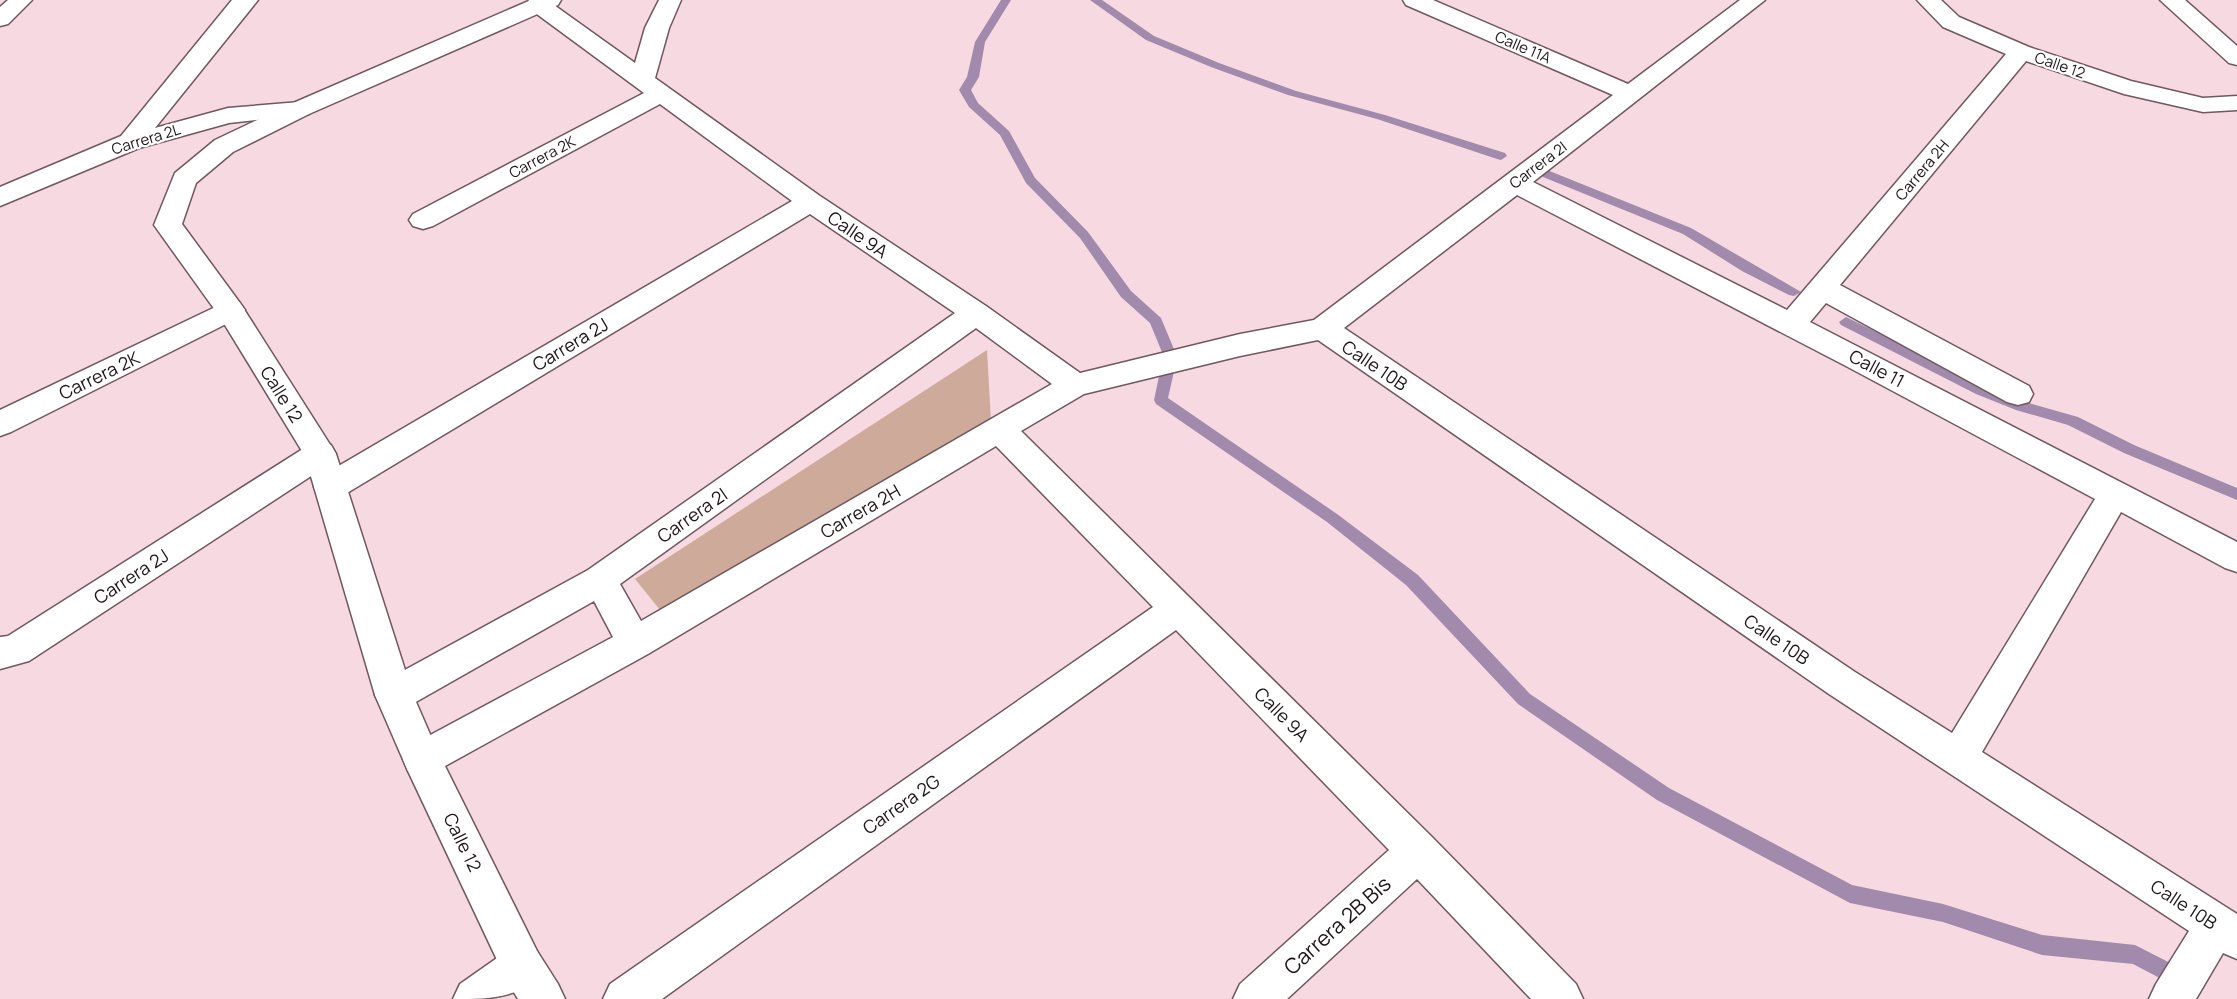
<svg xmlns="http://www.w3.org/2000/svg" width="2237" height="999" viewBox="0 0 2237 999" font-family="Manrope,sans-serif">
<style>
.green{fill:#cdaa9a}
.lines{fill:none;stroke-linecap:round;stroke-linejoin:round}
.stream{fill:#a28aad;fill-rule:evenodd}
.street-casing{stroke:#71575e;stroke-width:3}
.secondary-casing{stroke:#71575e;stroke-width:3}
.street{fill:#fff;fill-rule:evenodd}
.secondary{fill:#fff;fill-rule:evenodd}
.labels{text-anchor:middle;dominant-baseline:central;stroke-width:4.5;stroke-linejoin:round;paint-order:stroke}
.far-street-label{font-size:15px;fill:#1e1417;stroke:#fff}
.street-label{font-size:18px;fill:#1e1417;stroke:#fff}
.near-street-label{font-size:21px;fill:#1e1417;stroke:#fff}
</style>
<rect width="100%" height="100%" fill="#f7d9e1"/>
<!-- green -->
<polygon class="green" points="987,350 991,422 665,616 635,579"/>
<g class="lines">
<!-- stream -->
<g class="stream">
<polygon points="1001,0 1011,0 985,42 979,77 971,90 978,103 1009,131 1035,178 1088,232 1131,291 1161,318 1176,354 1174,357 1164,357 1150,323 1121,297 1080,238 1026,183 1000,135 969,107 959,90 967,77 975,42"/>
<polygon points="1090,0 1102,0 1154,36 1219,63 1296,91 1385,115 1505,153 1507,156 1501,160 1497,159 1377,119 1288,95 1211,67 1146,40"/>
<polygon points="1547,170 1691,228 1801,292 1794,296 1789,295 1742,271 1683,234 1543,177 1541,174"/>
<polygon points="1846,317 1986,386 2025,402 2078,417 2134,445 2237,488 2237,500 2124,453 2068,425 2016,410 1976,394 1841,325 1839,322"/>
<polygon points="1168,362 1175,367 1168,398 1337,514 1418,575 1530,694 1669,788 1852,885 1943,904 2042,935 2135,945 2180,968 2183,975 2180,982 2173,985 2133,964 2042,955 1943,922 1850,903 1657,800 1518,704 1406,585 1327,522 1156,404 1154,400 1161,367"/>
</g>
<!-- street casing -->
<g class="street-casing">
<g id="street">
<polygon points="8,0 32,0 8,24 0,26 0,7"/>
<polygon points="232,0 258,0 155,128 228,108 300,102 309,104 312,109 309,114 229,123 139,148 0,206 0,187 121,136"/>
<path d="M529,0H547L635,63L645,28L659,0H681L669,28L655,78L820,196L986,306L1080,373L1240,334L1314,320L1613,95L1406,5L1403,0H1433L1628,84L1740,0H1765L1533,182L1787,310L2006,54L1943,27L1917,0H1941L1959,17L2029,47L2131,81L2203,98L2237,96V110L2203,112L2124,94L2026,61L1840,285L2029,386L2033,394L2029,402L2018,405L2007,402L1826,303L1810,322L2237,542V572L2225,568L2121,512L1982,752L2237,914V959L2223,953L2196,999H2149L2156,984L2189,931L1829,694L1318,340L1240,356L1084,394L1021,431L1432,837L1576,984L1583,999H1531L1417,879L1287,999H1233L1240,984L1389,850L1176,630L662,999H603L610,984L1153,607L996,446L648,654L436,771L422,777L408,771L403,759L408,747L613,637L594,601L407,707L394,711L381,707L375,695L381,683L588,570L955,313L810,214L342,496L330,500L318,496L314,487L318,478L792,201L660,104L433,226L423,229L413,226L409,220L413,214L644,93L530,9L527,4ZM1517,195L1846,366L2095,499L1952,733L1855,672L1344,328ZM976,328L1052,384L641,621L620,584Z"/>
<polygon points="2160,0 2185,0 2237,46 2237,65 2229,63"/>
<polygon points="230,300 240,303 245,310 240,317 11,432 0,436 0,410"/>
<polygon points="320,442 331,445 336,454 331,463 29,661 0,669 0,637 8,636 309,445"/>
<path d="M522,945L537,951L543,966C526,999 491,999 453,999L460,984L507,951Z"/>
</g>
</g>
<!-- secondary casing -->
<g class="secondary-casing">
<polygon id="secondary" points="531,0 561,0 558,5 309,114 233,152 196,183 182,224 240,303 336,454 413,695 436,748 537,951 558,984 565,999 518,999 507,981 408,771 375,695 305,456 220,317 154,225 175,173 215,140 291,104"/>
</g>
<!-- street -->
<use href="#street" class="street"/>
<!-- secondary -->
<use href="#secondary" class="secondary"/>
</g>
<g class="labels">
<!-- far-street labels -->
<g class="far-street-label">
<text transform="translate(1523 47) rotate(23)">Calle 11A</text>
<text transform="translate(2060 65) rotate(19)">Calle 12</text>
<text transform="translate(146 139) rotate(-17)">Carrera 2L</text>
<text transform="translate(542 157) rotate(-28)">Carrera 2K</text>
<text transform="translate(1538 165) rotate(-37)">Carrera 2I</text>
<text transform="translate(1922 170) rotate(-50)">Carrera 2H</text>
</g>
<!-- street labels -->
<g class="street-label">
<text transform="translate(858 234) rotate(34)">Calle 9A</text>
<text transform="translate(570 344) rotate(-31)">Carrera 2J</text>
<text transform="translate(1375 365) rotate(34)">Calle 10B</text>
<text transform="translate(1877 368) rotate(28)">Calle 11</text>
<text transform="translate(99 375) rotate(-26)">Carrera 2K</text>
<text transform="translate(282 394) rotate(58)">Calle 12</text>
<text transform="translate(860 511) rotate(-30)">Carrera 2H</text>
<text transform="translate(692 515) rotate(-35)">Carrera 2I</text>
<text transform="translate(131 576) rotate(-33)">Carrera 2J</text>
<text transform="translate(1777 639) rotate(34)">Calle 10B</text>
<text transform="translate(1282 714) rotate(45)">Calle 9A</text>
<text transform="translate(901 804) rotate(-35)">Carrera 2G</text>
<text transform="translate(463 842) rotate(64)">Calle 12</text>
<text transform="translate(2184 904) rotate(33)">Calle 10B</text>
</g>
<!-- near-street labels -->
<g class="near-street-label">
<text transform="translate(1337 925) rotate(-42)">Carrera 2B Bis</text>
</g>
</g>
</svg>
